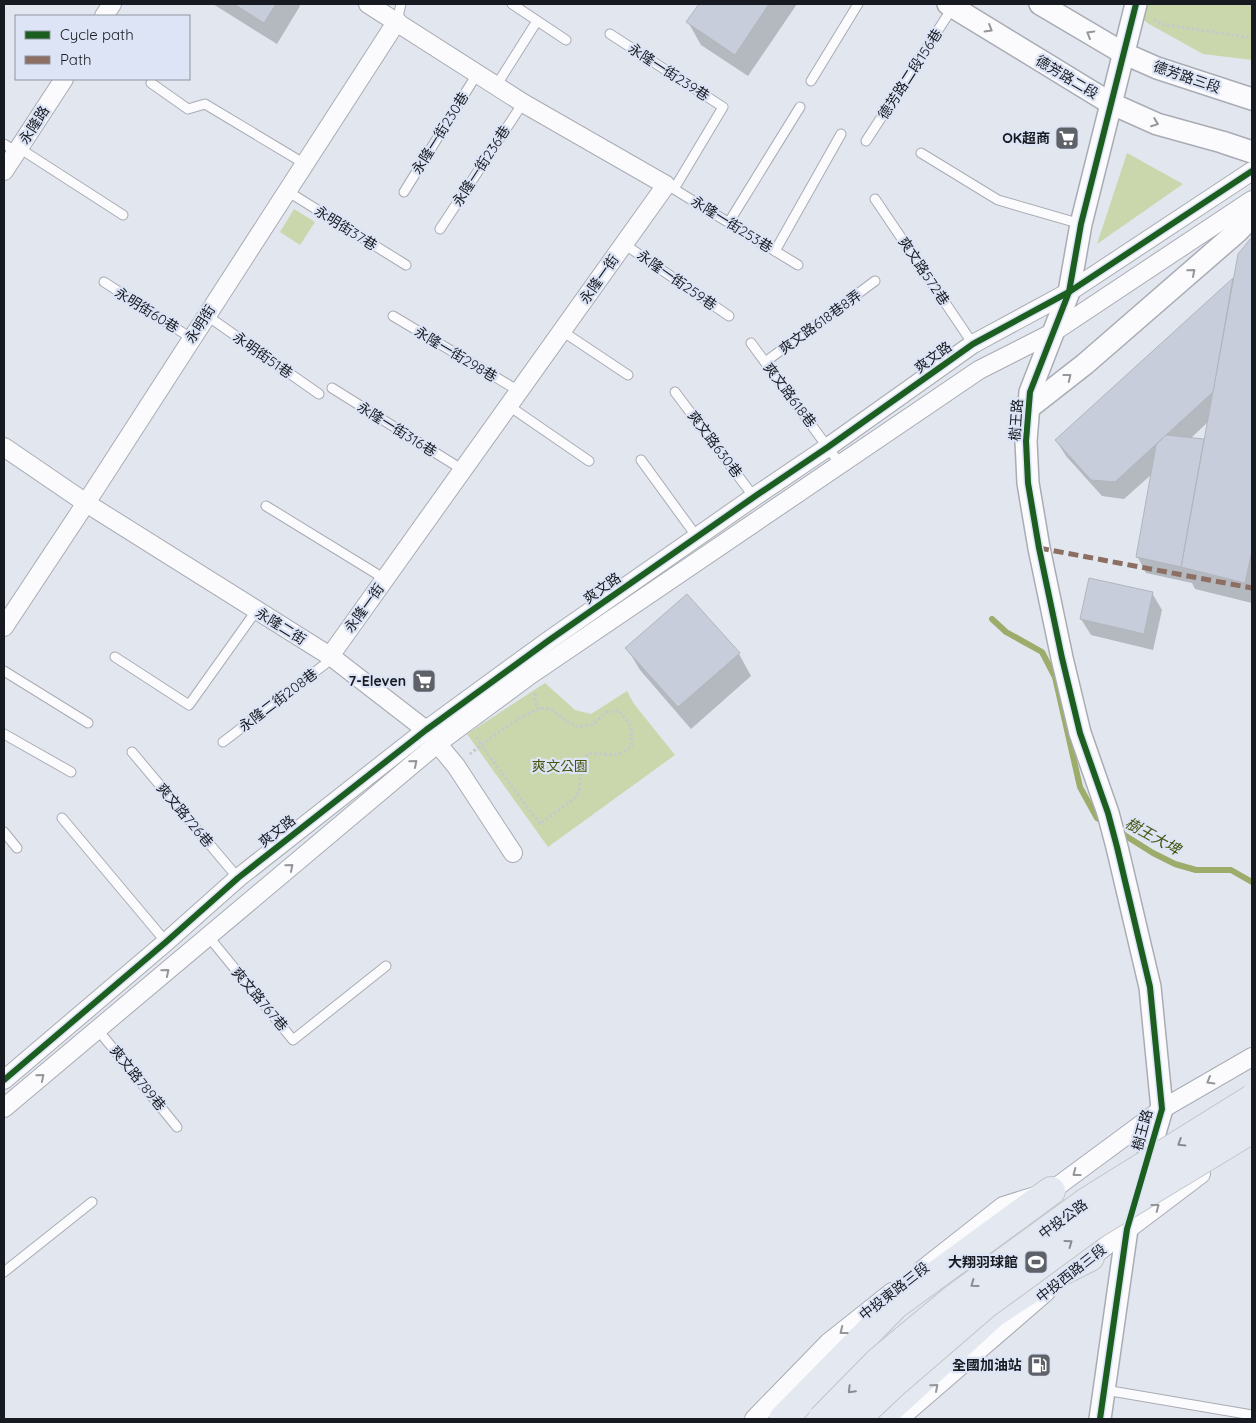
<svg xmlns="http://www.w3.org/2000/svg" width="1256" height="1423" viewBox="0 0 1256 1423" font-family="Quicksand,'Noto Sans TC',sans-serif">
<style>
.green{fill:#cad7ac}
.shadow{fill:#0003;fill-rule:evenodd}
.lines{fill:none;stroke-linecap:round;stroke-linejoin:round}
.stream{stroke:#9dac6a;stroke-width:6}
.building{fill:#c7cddb;stroke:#b2b5bc}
.service-casing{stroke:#a9acb4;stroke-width:11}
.minor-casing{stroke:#a9acb4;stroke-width:20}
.tertiary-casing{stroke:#a9acb4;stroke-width:24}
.primary-casing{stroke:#c2c4c8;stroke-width:30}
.path{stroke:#c6c8cb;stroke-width:3;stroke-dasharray:2.5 2.5;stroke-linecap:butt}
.service{stroke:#fbfbfd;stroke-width:9}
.minor{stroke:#fbfbfd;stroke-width:18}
.tertiary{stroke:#fbfbfd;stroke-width:21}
.primary{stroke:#e4e9f1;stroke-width:28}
.primary-bridge-casing{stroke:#c2c4c8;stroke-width:30;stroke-linecap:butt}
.primary-bridge{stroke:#e4e9f1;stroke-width:28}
.quiet{stroke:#8d6e63;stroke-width:5;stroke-dasharray:10 5;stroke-linecap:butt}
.cycleway-casing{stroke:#dce4f5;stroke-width:9}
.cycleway{stroke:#1b5e20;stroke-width:6}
.oneway{stroke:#94969a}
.oneway2{stroke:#888c93}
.labels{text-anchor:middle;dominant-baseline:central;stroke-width:4.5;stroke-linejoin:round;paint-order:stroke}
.street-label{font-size:14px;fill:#171a20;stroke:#dce4f5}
.poi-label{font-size:14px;font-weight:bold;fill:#171a20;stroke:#dce4f5;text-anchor:end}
.park-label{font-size:14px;fill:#49550f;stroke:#dce4f5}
.water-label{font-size:15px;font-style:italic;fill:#47540c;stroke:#dce4f5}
</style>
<rect width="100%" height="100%" fill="#e2e6ef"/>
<!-- green -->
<g class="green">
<polygon points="1141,4 1252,4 1252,60 1203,54 1149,24 1138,16"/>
<polygon points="1127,153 1183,184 1097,244"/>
<polygon points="294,209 315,222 300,245 280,232"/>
<polygon points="545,683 575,710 591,714 627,691 634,704 675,755 548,847 467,734"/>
</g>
<!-- shadow -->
<g class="shadow">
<polygon points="213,4 299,4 300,6 277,44"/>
<polygon points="700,4 797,4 748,76 701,45 688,22"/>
<path d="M1252,239V603L1195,589L1192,583L1146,573L1137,556L1152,474L1124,499L1102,496L1066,456L1056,440L1234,279L1239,254ZM1209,421L1205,442L1203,440L1190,439Z"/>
<polygon points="1152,593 1162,610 1153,650 1091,635 1081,619"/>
<polygon points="627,648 739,654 751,676 691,729 640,670"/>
</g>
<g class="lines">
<!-- stream -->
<g class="stream">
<polyline points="992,619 1006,632 1042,652 1055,677 1080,787 1097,818 1105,823"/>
<polyline points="1118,831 1153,853 1175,864 1196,870 1231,870 1252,882"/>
</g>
</g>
<!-- building -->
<g class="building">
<polygon points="234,4 276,4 264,23"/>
<polygon points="699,4 769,4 735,55 686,22"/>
<polygon points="1252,237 1252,551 1245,583 1181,567 1238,254"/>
<polygon points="1233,278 1213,392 1115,482 1091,480 1055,440"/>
<polygon points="1166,435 1204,439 1181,567 1136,557 1156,445"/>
<polygon points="1089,578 1153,592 1144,634 1080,619"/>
<polygon points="687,594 740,653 678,707 625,648"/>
</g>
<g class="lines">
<!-- service casing -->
<g class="service-casing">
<g id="service">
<polyline points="512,4 566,40"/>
<polyline points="397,21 401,4"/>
<polyline points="610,34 723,107 674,189"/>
<polyline points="811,81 858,4"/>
<polyline points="151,83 188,109 205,104 305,164"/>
<polyline points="496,86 537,21"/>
<polyline points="866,141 953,7"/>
<polyline points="4,144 17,152"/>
<polyline points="19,148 123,215"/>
<polyline points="921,153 998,200 1081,224"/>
<polyline points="669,186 798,265"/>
<polyline points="287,191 406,265"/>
<polyline points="404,192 477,74"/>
<polyline points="875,199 973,344"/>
<polyline points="729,222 800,107"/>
<polyline points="440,229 523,103"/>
<polyline points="624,244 729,316"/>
<polyline points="775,251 841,134"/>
<polyline points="104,282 191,338"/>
<polyline points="206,315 319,394"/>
<polyline points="393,316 519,391"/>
<polyline points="562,331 628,375"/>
<polyline points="751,343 840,464"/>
<polyline points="765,362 875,281"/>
<polyline points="332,388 463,470"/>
<polyline points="675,392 754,497"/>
<polyline points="509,406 589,461"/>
<polyline points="641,460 697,537"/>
<polyline points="266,506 385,579"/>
<polyline points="115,657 189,705 256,611"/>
<polyline points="4,671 88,723"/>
<polyline points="4,734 71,772"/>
<polyline points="223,742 333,658"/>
<polyline points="132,752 238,878"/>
<polyline points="62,818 166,942"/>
<polyline points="4,832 17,848"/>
<polyline points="208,936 293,1040 386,966"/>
<polyline points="98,1030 177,1127"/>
<polyline points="4,1272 92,1202"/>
<polyline points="1105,1390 1252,1415"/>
</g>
</g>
<!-- minor casing -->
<g class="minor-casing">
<g id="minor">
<polyline points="104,16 112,4"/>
<polyline points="4,171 64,79"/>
<polyline points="4,447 86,503 333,658 426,730 456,766 513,853"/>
<polyline points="4,627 86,503 397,21"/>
<polyline points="330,656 666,185 523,103 368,4"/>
<polyline points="4,1080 166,942 238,878 426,730 548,641 754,497 828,447 973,344 1069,292 1252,171"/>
<polyline points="4,1108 438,743 530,675 979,370 1052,333 1252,200"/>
<polyline points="1082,1264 1201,1174"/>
<polyline points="923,1269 1003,1206 1051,1191 1162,1109 1252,1057"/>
<polyline points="754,1419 829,1342 892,1292"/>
<polyline points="899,1419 1046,1292"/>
</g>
</g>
<!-- tertiary casing -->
<g class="tertiary-casing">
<g id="tertiary">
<polyline points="948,4 1110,103 1157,124 1222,142 1252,152"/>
<polyline points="1040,4 1123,53 1157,68 1252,99"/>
<polyline points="1030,407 1085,364 1237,232 1252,217"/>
<polyline points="1100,1419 1127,1229 1162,1109 1150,987 1117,847 1108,813 1080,733 1062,658 1039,548 1028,483 1026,441 1030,392 1069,292 1081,224 1136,4"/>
</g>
</g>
<!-- primary casing -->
<g class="primary-casing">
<g id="primary">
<polyline points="783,1419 895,1305 1051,1191"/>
<polyline points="878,1419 994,1313 1046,1279 1090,1257"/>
</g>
</g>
<!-- path -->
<g class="path">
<polyline points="1154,19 1160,24 1252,38"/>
<polyline points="535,693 535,701 539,709"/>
<path d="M470,754C484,742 522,714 539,709C542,708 547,709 551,709L563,719L577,727L594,724L606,712L619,711L631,726L632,745C617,760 608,753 589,753C575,767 585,780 576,797L540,824L481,745L476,737"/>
</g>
<!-- service -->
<use href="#service" class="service"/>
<!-- minor -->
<use href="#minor" class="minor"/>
<!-- tertiary -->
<use href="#tertiary" class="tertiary"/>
<!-- primary -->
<use href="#primary" class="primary"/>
<!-- primary-bridge casing -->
<g class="primary-bridge-casing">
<g id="primary-bridge">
<polyline points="822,1419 879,1361 955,1298 1085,1203 1252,1099"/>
<polyline points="856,1419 892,1385 986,1304 1094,1225 1252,1129"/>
</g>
</g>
<!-- primary-bridge -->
<use href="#primary-bridge" class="primary-bridge"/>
<!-- quiet -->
<polyline class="quiet" points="1039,548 1252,588"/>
<!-- cycleway casing -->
<g class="cycleway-casing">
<g id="cycleway">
<polyline points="4,1080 166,942 238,878 426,730 548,641 754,497 828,447 973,344 1069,292 1252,171"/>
<polyline points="1100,1419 1127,1229 1162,1109 1150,987 1117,847 1108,813 1080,733 1062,658 1039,548 1028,483 1026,441 1030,392 1069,292 1081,224 1136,4"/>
</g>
</g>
<!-- cycleway -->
<use href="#cycleway" class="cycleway"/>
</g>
<!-- one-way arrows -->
<defs><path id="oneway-chevron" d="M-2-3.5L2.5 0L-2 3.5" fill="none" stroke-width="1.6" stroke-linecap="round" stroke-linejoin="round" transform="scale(1.25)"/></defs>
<g class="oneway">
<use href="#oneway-chevron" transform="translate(989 29) rotate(31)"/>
<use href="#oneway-chevron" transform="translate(1090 34) rotate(-150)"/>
<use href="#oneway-chevron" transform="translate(1155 123) rotate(21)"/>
<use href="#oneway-chevron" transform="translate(1192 272) rotate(-41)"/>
<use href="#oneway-chevron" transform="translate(1068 377) rotate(-38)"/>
<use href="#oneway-chevron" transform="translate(414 763) rotate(-40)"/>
<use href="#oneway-chevron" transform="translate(290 867) rotate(-40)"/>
<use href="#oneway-chevron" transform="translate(166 972) rotate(-40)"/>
<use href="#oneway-chevron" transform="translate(41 1077) rotate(-40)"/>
<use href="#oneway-chevron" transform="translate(1210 1081) rotate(150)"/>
<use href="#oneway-chevron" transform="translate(1076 1173) rotate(143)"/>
<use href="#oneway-chevron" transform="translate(1156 1207) rotate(-37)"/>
<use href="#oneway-chevron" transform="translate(843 1331) rotate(142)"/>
<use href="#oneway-chevron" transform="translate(935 1387) rotate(-41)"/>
</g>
<g class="oneway2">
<use href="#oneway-chevron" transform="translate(1181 1143) rotate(148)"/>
<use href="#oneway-chevron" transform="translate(1069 1243) rotate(-36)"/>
<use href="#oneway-chevron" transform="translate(974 1284) rotate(144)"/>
<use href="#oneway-chevron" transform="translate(851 1390) rotate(135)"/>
</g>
<!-- icons -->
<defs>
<g id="supermarket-square" transform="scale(1.25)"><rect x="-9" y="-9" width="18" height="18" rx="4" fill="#5e6168" stroke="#dce4f5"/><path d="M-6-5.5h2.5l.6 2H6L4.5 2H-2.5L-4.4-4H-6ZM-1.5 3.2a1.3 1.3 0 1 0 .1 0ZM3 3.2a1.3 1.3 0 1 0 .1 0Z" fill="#fff"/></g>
<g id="stadium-square" transform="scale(1.25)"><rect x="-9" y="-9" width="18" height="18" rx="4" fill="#5e6168" stroke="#dce4f5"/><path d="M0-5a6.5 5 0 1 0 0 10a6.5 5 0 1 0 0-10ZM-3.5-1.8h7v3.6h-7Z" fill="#fff"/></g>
<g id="fuel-square" transform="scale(1.25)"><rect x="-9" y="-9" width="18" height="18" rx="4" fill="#5e6168" stroke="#dce4f5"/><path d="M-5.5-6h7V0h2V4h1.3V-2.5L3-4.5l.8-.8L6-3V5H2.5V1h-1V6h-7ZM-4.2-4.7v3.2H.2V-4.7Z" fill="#fff"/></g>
</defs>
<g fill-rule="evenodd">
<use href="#supermarket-square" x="1067" y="138"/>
<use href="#supermarket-square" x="424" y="681"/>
<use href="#stadium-square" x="1036" y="1262"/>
<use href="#fuel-square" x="1039" y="1365"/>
</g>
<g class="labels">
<!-- street labels -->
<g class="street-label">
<text transform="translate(669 72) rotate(33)">永隆一街239巷</text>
<text transform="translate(910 74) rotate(-57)">德芳路二段156巷</text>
<text transform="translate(1067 77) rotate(31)">德芳路二段</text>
<text transform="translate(1187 77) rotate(19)">德芳路三段</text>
<text transform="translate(34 125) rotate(-57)">永隆路</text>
<text transform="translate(440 133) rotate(-58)">永隆一街230巷</text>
<text transform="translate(481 166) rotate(-57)">永隆一街236巷</text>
<text transform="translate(732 224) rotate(32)">永隆一街253巷</text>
<text transform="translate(346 228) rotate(32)">永明街37巷</text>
<text transform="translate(924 271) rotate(56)">爽文路572巷</text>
<text transform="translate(599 279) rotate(-55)">永隆一街</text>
<text transform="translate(677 280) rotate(35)">永隆一街259巷</text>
<text transform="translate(147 310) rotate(32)">永明街60巷</text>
<text transform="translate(820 322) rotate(-36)">爽文路618巷8弄</text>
<text transform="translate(200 324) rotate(-57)">永明街</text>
<text transform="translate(456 354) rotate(31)">永隆一街298巷</text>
<text transform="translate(263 355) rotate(35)">永明街51巷</text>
<text transform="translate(933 357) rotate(-36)">爽文路</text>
<text transform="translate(790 395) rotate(53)">爽文路618巷</text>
<text transform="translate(1016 420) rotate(-86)">樹王路</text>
<text transform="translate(397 429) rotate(32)">永隆一街316巷</text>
<text transform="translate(715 444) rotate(53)">爽文路630巷</text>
<text transform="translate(602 588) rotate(-35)">爽文路</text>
<text transform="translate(364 608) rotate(-54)">永隆一街</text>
<text transform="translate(281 626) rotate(32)">永隆二街</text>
<text transform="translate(278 700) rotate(-37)">永隆二街208巷</text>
<text transform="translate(185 815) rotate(50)">爽文路726巷</text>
<text transform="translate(277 831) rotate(-38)">爽文路</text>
<text transform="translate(260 999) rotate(50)">爽文路767巷</text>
<text transform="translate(138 1078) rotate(51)">爽文路789巷</text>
<text transform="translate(1142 1130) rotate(-75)">樹王路</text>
<text transform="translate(1063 1219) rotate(-36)">中投公路</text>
<text transform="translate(1071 1273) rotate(-38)">中投西路三段</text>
<text transform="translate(894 1291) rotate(-38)">中投東路三段</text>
</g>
<!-- poi labels -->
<g class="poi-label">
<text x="1050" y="138">OK超商</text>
<text x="406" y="681">7-Eleven</text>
<text x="1018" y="1262">大翔羽球館</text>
<text x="1022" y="1365">全國加油站</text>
</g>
<!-- park labels -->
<g class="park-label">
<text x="560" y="766">爽文公園</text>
</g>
<!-- water labels -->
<g class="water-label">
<text transform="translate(1153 836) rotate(29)">樹王大埤</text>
</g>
</g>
<!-- border -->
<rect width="1256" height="1423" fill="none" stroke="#171a20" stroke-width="10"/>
<!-- legend -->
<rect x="15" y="15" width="175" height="65" fill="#dce4f5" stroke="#8d93a0"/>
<rect x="25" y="31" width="25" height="8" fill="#1b5e20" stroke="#8d93a0"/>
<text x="60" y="40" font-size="15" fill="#171a20">Cycle path</text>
<rect x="25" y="56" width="25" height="8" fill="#8d6e63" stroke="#8d93a0"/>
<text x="60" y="65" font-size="15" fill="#171a20">Path</text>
</svg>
